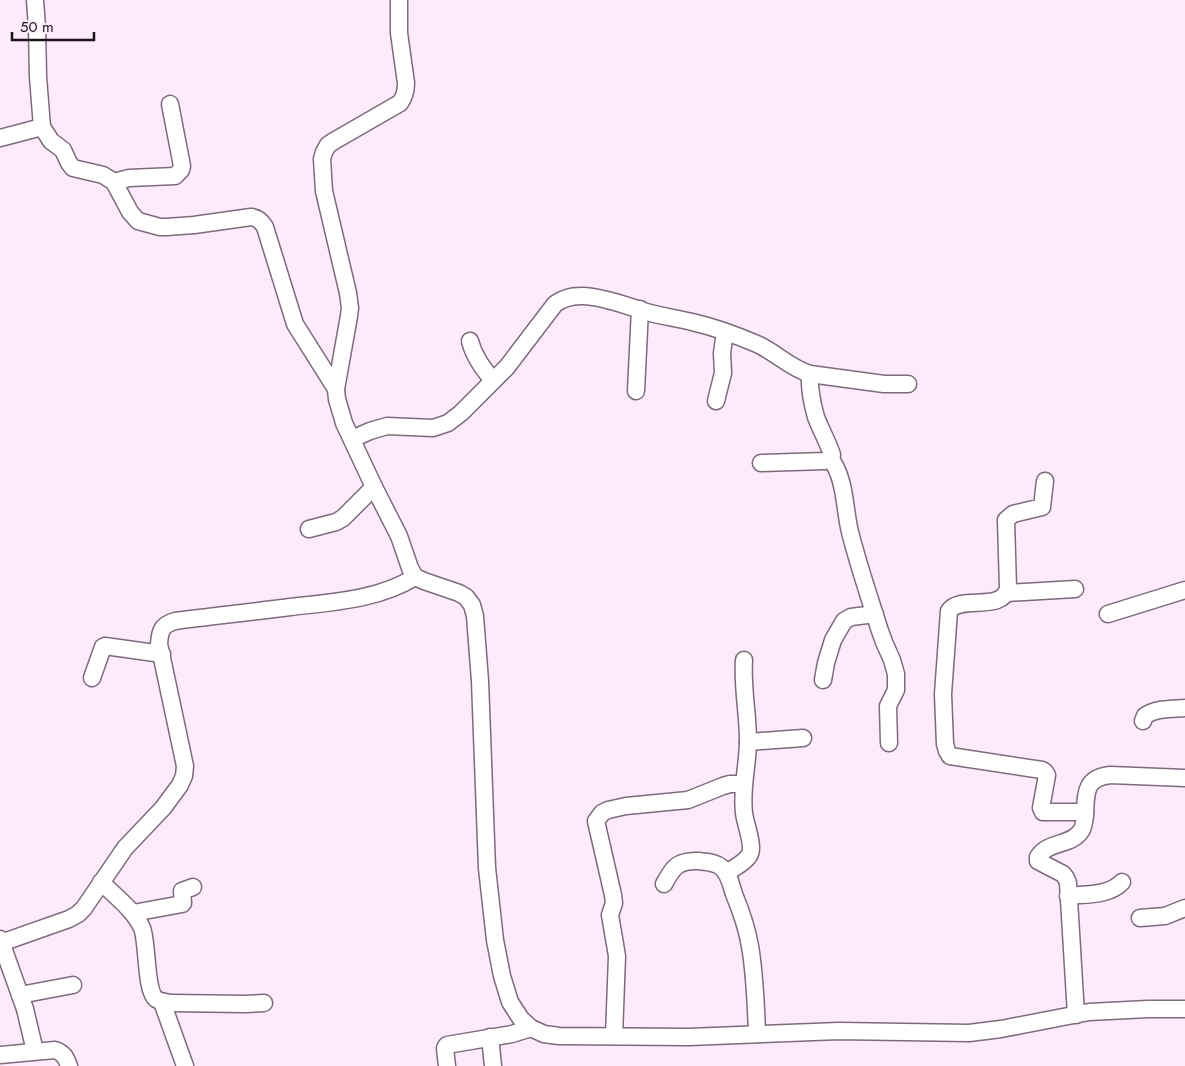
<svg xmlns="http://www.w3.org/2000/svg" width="1185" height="1066" viewBox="0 0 1185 1066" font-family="Jost,sans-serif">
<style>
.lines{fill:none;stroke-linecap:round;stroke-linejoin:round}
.minor-casing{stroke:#7e6a7d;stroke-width:19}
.minor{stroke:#fff;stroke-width:16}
</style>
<rect width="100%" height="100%" fill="#fdeafb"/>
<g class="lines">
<!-- minor casing -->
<g class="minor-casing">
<g id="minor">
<polyline points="35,0 37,27 38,77 42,127"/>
<path d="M399,0V33L406,83C406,91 405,96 400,103L334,141L328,145L324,152L322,159L324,191L348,293L350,308L349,316L336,389L337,399L344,423L374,487L399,536L410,568L415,577L424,581L459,593L466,597L472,605L475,616L480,681L487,868L495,940L502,976L510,1002L521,1019L531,1028L544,1034L559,1036L689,1037L839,1031L969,1033L1001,1029L1089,1012L1148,1009H1185"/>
<path d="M0,138L42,127L51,141L63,150L69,163L73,168L103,175L114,182L130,212L138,221L160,227H167L194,225L251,217C258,218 261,221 265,227L295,324L336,389"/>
<polyline points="114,182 129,178 175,176 181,170 182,166 170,104"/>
<path d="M470,341C474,357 483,368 493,381"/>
<polyline points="636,391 640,309"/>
<polyline points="716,401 723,373 722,353 725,332"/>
<path d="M352,439L370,431L387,426L433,428L448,423L461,413L507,367L555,304C562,299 571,296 580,296C597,295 626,305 643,311C659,316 676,318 692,322C714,327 736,335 757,344C775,352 790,368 810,374L884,384H908"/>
<path d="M830,458C846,479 844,508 850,532C858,564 869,596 879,628L884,642L892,660L896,674V690L888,706L889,743"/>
<path d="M761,463L825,461L830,458C831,457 832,456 832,455C831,449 819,426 816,417C812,403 809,389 810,374"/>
<path d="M1045,481L1042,507L1013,514L1006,520L1008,588C1002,613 961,594 949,611L943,694L945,744L947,751L950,756L1042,770L1045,772L1047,775L1041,808L1043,812H1085"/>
<polyline points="309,529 336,522 343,518 374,487"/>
<polyline points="1007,593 1075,589"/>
<polyline points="1108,614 1185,590"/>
<polyline points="92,678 103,647 105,646 162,654"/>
<polyline points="823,680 826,663 833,640 844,621 851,617 875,614"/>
<path d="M1143,721L1145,716C1156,708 1172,709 1185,708"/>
<polyline points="748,742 803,738"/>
<path d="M726,873C734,868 746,862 750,854C754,845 745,823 744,813C741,787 748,766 748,740C748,713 742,687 744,660"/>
<path d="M101,882C115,896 134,910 142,928C148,943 145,990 156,999C161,1002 166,1002 171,1003L245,1004L264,1003"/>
<path d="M664,884C673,867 678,860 699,861C707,862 715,862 721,867C729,873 731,885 734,894C741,911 747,928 750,946C755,975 756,1005 757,1034"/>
<path d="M1068,896C1086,894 1109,896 1122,882"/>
<polyline points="133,913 182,904 183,903 182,891 193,887"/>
<polyline points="1140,918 1165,916 1185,908"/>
<polyline points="0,939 25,1009 35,1051"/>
<path d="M1,943L69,919L78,914L84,908L125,848L163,808L180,785L184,776L185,766L159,644C160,630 162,625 175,621C214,616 252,612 290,607C333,602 378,600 415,577"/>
<polyline points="20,995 73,985"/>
<polyline points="162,1002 185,1066"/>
<path d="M1076,1015L1068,883L1066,878L1063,874L1038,861V857C1048,841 1071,846 1081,831C1084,827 1084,821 1085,816C1086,794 1084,778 1110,775L1185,778"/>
<polyline points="614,1036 617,956 610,915 614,903 613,895 596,821 602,813 608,810 626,806 688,800 723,786 730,784 744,784"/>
<polyline points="490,1037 493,1066"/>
<path d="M0,1055L55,1050C64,1053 66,1058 69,1066"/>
<polyline points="447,1066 445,1048 447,1045 512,1034 531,1028"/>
</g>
</g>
<!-- minor -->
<use href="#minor" class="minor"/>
</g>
<!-- scale -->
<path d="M12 32v8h82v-8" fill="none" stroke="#1c141b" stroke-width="2.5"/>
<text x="20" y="32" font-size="15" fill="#1c141b" stroke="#fdeafb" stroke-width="4" paint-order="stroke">50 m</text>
</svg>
